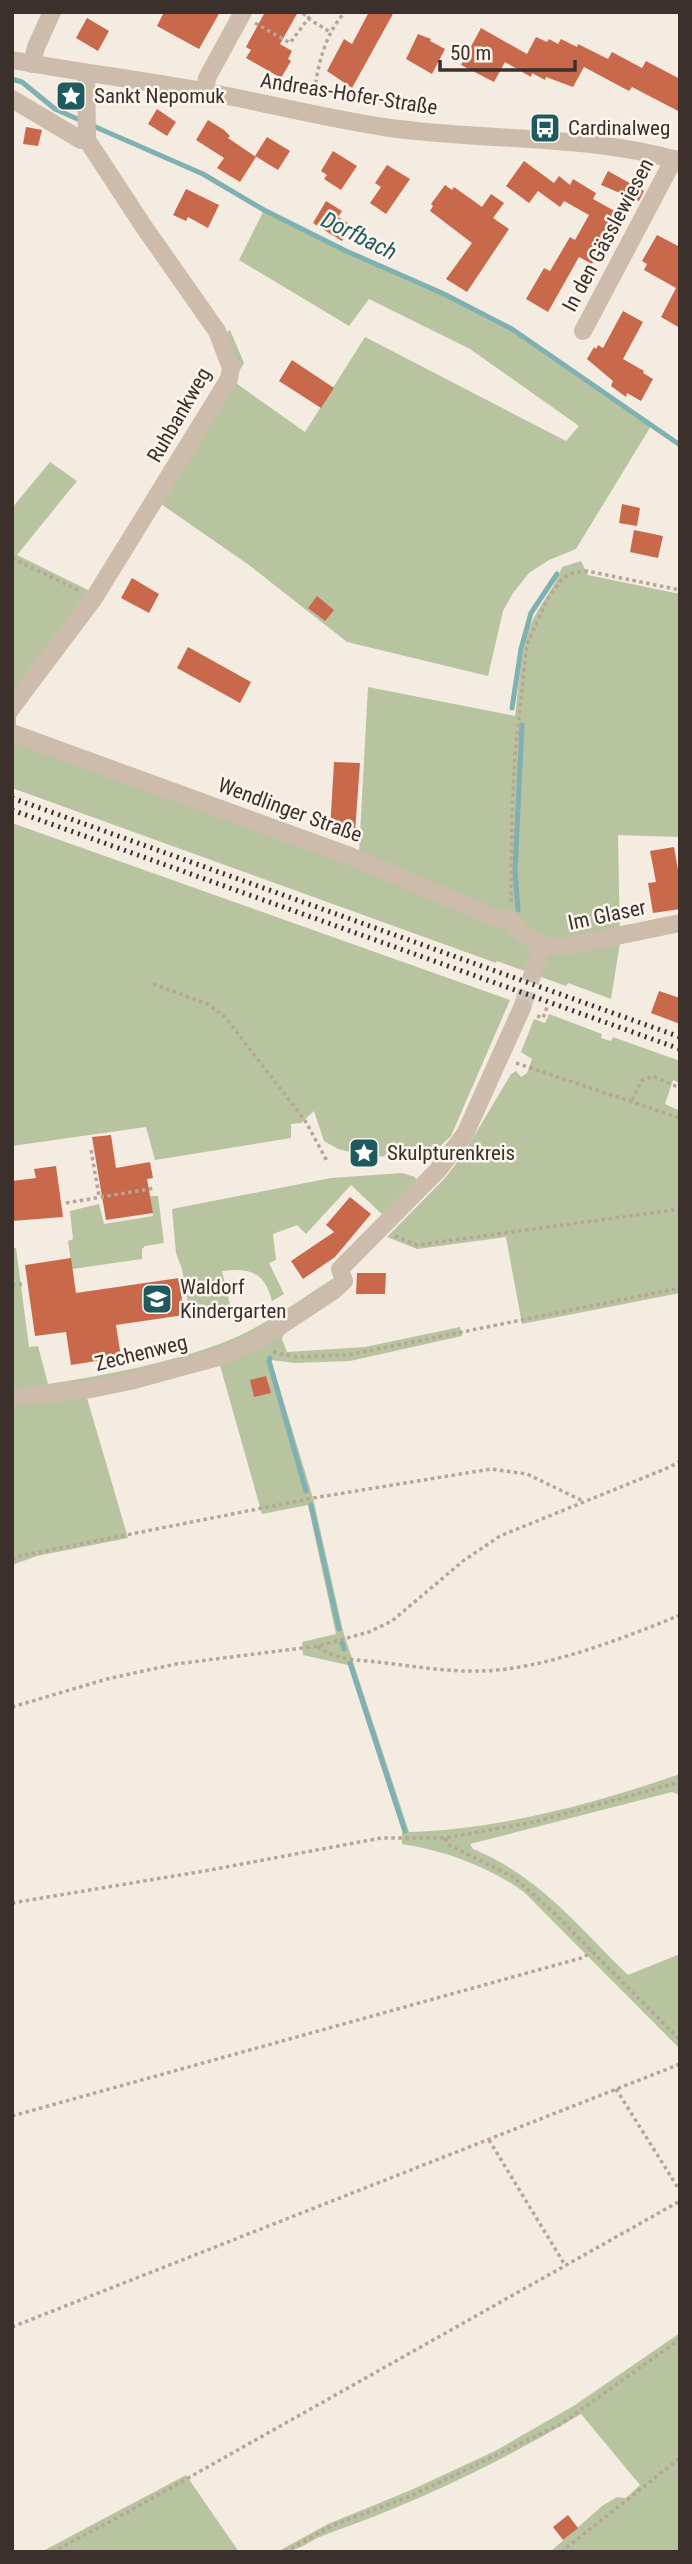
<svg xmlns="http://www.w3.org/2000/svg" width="692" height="2564" viewBox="0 0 692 2564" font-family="'Roboto Condensed',sans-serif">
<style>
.green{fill:#b8c4a0}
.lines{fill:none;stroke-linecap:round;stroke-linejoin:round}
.stream{stroke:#7fb0b2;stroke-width:5}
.building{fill:#c8694b}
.minor-tunnel{stroke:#cfc6bd;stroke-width:18;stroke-dasharray:18 9;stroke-linecap:butt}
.path{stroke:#b9a596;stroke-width:3.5;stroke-dasharray:3.5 3.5;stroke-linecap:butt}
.minor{stroke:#cdbbac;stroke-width:18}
.rail{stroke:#3b302b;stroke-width:5;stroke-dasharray:2 5;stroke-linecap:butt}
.labels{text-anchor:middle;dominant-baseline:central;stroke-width:5;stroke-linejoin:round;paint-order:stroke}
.street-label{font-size:21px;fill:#3b302b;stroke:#fbf5ee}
.poi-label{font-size:21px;fill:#3b302b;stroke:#fbf5ee;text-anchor:start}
.water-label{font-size:23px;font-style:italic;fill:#1f5a5e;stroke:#fbf5ee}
</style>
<rect width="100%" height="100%" fill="#f4ebe1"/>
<!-- green -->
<g class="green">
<path d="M264,210L346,251L442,293L512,329L651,426L576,549L549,560L529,573L513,593L503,611L488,676L347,642L249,565L161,504L101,599L16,717V732L359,853L368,687L515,716C519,686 520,653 531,624C539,605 557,585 562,567L581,561L588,575L680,594V837L618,835L620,943L611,999L568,983L566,986L497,961L496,963L12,788V508L50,462L77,481L17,555L90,591L222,380L223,334L230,330L244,363L233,381L305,432L365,337L566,441L579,426L470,349L369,299L349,326L239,260Z"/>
<polygon points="12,823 510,1000 451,1136 437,1149 423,1157 366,1156 338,1149 324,1141 314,1111 301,1123 291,1124 291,1138 155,1160 146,1127 12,1146"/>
<polygon points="549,1014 602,1034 601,1038 611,1041 613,1037 680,1061 680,1083 673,1080 665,1104 680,1111 680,1293 522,1324 506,1237 417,1249 387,1237 445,1178 464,1153 511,1074 516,1071 521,1077 527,1073 532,1059 521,1052 534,1019 545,1023"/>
<path d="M402,1173L415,1177L416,1180L385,1217L351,1185L306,1234L297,1225L273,1234L276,1260L269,1263L284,1294L272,1301C265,1273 250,1267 222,1271L230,1305L190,1315L182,1269L176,1253L172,1209L331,1178Z"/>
<polygon points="150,1196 158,1196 164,1243 145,1246 142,1249 142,1259 72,1269 68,1241 73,1239 70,1211 99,1204 104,1224 153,1216"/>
<path d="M12,1248H16L29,1347L38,1346L48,1384C107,1375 166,1364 222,1343C262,1328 298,1301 334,1278L336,1280L284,1333L282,1339L287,1352L365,1347L460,1327L462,1336L350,1361L295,1363L271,1360L313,1498L343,1631L409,1832C501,1829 593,1804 680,1774V1795L672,1792L470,1844L473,1849C538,1875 579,1927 628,1975L680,1954V2049L524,1892C487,1866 446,1851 402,1844V1831L348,1665L303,1655L302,1642L336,1634L308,1505L262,1514L219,1362L87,1398L128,1538L37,1556L12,1565Z"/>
<path d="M680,2333V2552H550L602,2506L617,2497L626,2498L640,2485L581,2414C501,2462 415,2503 327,2534C307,2541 301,2552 277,2552L328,2524L411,2490L495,2451L575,2405Z"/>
<polygon points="186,2475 239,2552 41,2552"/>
</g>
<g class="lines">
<!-- stream -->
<g class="stream">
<polyline points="12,79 22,82 55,109 82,121"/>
<polyline points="91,125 203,174 264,210 346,251 442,293 512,329 680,445"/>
<polyline points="512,708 521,649 531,613 557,574"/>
<polyline points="518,910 515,871 522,725"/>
<polyline points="270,1358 269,1361 306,1491"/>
<polyline points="311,1505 339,1629"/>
<polyline points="342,1643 344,1649"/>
<polyline points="350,1663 405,1831"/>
</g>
</g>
<!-- building -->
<g class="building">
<polygon points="164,12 220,12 199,49 157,26"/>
<polygon points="265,12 298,12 280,44 292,51 288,59 291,61 281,78 246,58 251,50 246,47"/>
<polygon points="369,12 394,12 352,88 327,71 344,39 352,44"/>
<polygon points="87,18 109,31 98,51 76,38"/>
<polygon points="481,28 527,54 536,37 547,42 549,39 558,44 561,39 577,47 578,44 608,59 612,52 642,68 646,61 680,79 680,112 632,87 629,91 584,67 573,87 546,77 545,80 532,73 531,77 505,62 494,82 461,65"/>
<polygon points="418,34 431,39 430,41 445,49 432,74 406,59"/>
<polygon points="157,109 176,122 167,136 148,124"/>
<polygon points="208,120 224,130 230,136 228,138 256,157 240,182 217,168 224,158 196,140"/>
<polygon points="26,127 42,130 38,146 23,144"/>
<polygon points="267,137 290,151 278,170 255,156"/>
<polygon points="333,151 357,166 341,190 324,179 327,175 321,171"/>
<polygon points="524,161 554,183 559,176 570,185 573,179 596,193 593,199 620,214 592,264 579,257 548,312 526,299 544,268 550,271 570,237 575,240 589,215 564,201 560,207 538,191 529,203 506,186"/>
<polygon points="387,165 410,179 386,214 370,203 381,187 375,183"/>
<polygon points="608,171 644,191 639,201 601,185"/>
<polygon points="445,185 452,190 454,187 482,207 491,194 504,203 493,218 509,229 467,292 446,279 472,243 430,211 433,206 431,204"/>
<polygon points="186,189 219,205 208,228 188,217 186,221 173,215"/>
<polygon points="326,201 342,211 338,217 351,225 342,241 313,223"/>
<polygon points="657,235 680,247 680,328 661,317 676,288 644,270 647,264 642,261"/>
<polygon points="623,311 643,322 623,359 644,371 643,373 653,379 641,401 627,393 626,397 611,386 613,381 587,359 594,347 596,349 598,345 603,348"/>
<polygon points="292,360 334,388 321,408 279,381"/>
<polygon points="622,504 640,508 637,526 619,523"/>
<polygon points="634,530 663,536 658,558 630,552"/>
<polygon points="132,578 159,594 149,613 121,598"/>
<polygon points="317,596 334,610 325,621 308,608"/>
<polygon points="188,647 251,682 240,703 177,668"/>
<polygon points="334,762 360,763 355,832 330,830"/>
<polygon points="674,847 680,881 680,909 653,913 648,883 656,882 650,851"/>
<polygon points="659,991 680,998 680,1024 651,1013"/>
<polygon points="111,1135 116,1168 150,1162 153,1178 147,1179 153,1213 106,1220 92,1137"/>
<polygon points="56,1166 63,1217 12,1221 12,1181 36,1178 34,1169"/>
<polygon points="350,1197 371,1214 335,1257 303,1279 291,1261 334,1232 326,1225"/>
<polygon points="71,1258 76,1293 179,1278 184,1315 116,1325 121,1357 71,1365 66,1332 35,1336 25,1265"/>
<polygon points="357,1273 386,1273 385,1294 356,1294"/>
<polygon points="266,1376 271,1393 254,1397 250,1380"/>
<polygon points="568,2515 578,2528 563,2540 553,2527"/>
</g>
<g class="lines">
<!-- minor-tunnel -->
<polyline class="minor-tunnel" points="522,1008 533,973"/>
<!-- path -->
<g class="path">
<polyline points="303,13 309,19 330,32"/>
<polyline points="255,23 290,43 313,12"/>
<path d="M314,97C317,68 324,35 345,12"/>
<polyline points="12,558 80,591"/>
<polyline points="511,902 512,814 515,754 527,644 548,598 563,578 573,573 587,571 680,590"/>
<polyline points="153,984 208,1004 226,1018 306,1122 328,1163"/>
<polyline points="537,1016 543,1018 547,1007"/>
<polyline points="516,1063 680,1118"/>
<polyline points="632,1100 641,1081 653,1076 680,1088"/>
<polyline points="91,1150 99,1196"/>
<polyline points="66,1203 155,1188"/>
<polyline points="395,1236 417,1245 680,1209"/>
<polyline points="12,1285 22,1284"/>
<polyline points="273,1352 296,1357 348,1355 680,1288"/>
<polyline points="12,1560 20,1556 313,1498 491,1469 527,1474 583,1501"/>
<path d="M318,1646C332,1660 359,1660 378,1662C412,1666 446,1672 480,1671C542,1670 622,1639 680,1615"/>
<polyline points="12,1707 107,1679 176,1664 318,1646 369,1632 392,1621 463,1561 500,1536 670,1467 680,1461"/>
<polyline points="445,1838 449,1845 513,1877 550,1909 680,2040"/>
<polyline points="12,1903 210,1870 381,1838 445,1838 534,1822 680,1782"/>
<polyline points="616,2089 680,2191"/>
<polyline points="12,2116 538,1970 585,1957 591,1950"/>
<polyline points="489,2140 565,2265"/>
<polyline points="12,2327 680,2064"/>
<polyline points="52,2552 117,2518 680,2201"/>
<polyline points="285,2552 331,2526 413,2495 561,2424 680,2339"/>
<polyline points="561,2552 680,2458"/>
</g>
<!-- minor -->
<g class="minor">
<path d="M12,60C77,72 142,80 207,92C266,103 325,118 384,127C482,142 583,133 680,161"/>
<polyline points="32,64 36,47 52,12"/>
<polyline points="205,91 207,78 243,12"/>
<polyline points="12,99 81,140 87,140"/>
<polyline points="583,331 674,159"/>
<polyline points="12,707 94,598 229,379 231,368 217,331 144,227 87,140 86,73"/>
<polyline points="12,733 350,856 496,918 510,918 521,932 542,946"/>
<polyline points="542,946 563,947 680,923"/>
<polyline points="533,973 542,946"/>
<polyline points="12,1397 86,1390 130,1381 218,1357 256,1342 333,1291 344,1281 340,1269 438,1170 465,1134 522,1008"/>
</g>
<!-- rail -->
<g class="rail">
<polyline points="12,798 680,1037"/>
<polyline points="12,810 680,1049"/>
</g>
</g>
<!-- icons -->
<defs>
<g id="sight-square" transform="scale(1.575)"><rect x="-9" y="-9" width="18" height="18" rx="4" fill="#1f5a5e" stroke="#fbf5ee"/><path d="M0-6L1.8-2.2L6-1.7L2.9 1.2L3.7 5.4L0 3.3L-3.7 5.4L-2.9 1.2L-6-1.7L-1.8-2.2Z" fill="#fff"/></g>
<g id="bus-square" transform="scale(1.575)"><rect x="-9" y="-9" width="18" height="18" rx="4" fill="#1f5a5e" stroke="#fbf5ee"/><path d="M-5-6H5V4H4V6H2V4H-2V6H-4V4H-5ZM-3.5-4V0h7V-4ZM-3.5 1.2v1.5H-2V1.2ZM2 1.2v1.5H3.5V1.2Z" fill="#fff"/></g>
<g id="school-square" transform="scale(1.575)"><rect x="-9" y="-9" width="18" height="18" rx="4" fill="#1f5a5e" stroke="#fbf5ee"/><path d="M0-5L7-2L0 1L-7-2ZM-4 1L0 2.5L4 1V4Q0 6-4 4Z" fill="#fff"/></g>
</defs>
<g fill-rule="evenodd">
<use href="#sight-square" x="71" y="96"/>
<use href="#bus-square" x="545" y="128"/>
<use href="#sight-square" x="364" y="1153"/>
<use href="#school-square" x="157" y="1299"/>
</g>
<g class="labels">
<!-- street labels -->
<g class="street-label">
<text transform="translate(349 94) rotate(9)">Andreas-Hofer-Straße</text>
<text transform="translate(608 235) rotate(-62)">In den Gässlewiesen</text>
<text transform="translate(179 415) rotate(-60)">Ruhbankweg</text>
<text transform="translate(290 810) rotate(20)">Wendlinger Straße</text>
<text transform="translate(607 915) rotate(-12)">Im Glaser</text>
<text transform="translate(141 1353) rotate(-14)">Zechenweg</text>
</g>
<!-- poi labels -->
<g class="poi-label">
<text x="94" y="96">Sankt Nepomuk</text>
<text x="568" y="128">Cardinalweg</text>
<text x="387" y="1153">Skulpturenkreis</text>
<text x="180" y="1287">Waldorf<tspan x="180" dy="24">Kindergarten</tspan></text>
</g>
<!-- water labels -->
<g class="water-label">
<text transform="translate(359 236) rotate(26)">Dorfbach</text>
</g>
</g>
<!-- border -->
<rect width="692" height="2564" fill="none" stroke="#3b302b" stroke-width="28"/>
<!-- scale -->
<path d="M440 60v10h135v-10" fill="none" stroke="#3b302b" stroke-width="3.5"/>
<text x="450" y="60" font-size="21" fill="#3b302b" stroke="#fbf5ee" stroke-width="5" paint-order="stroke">50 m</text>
</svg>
